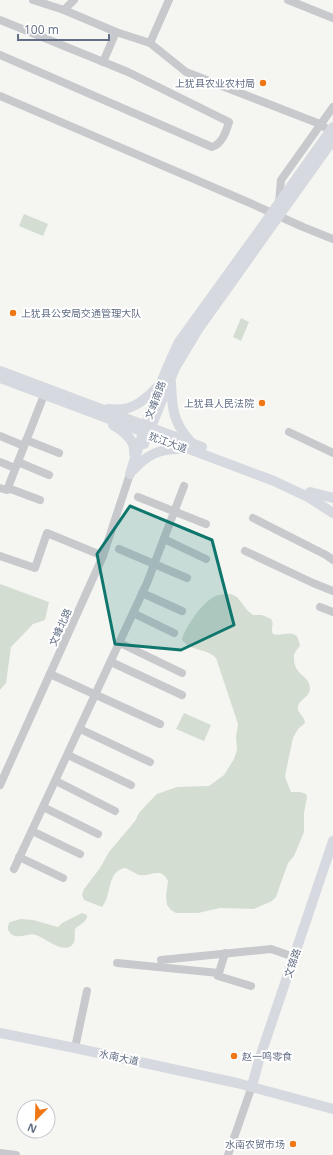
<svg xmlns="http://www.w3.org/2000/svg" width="333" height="1155" viewBox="0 0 333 1155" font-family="'Open Sans','Noto Sans SC',sans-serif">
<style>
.green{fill:#d4ddd2}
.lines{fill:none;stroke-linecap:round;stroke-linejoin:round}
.minor{stroke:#c7c9cd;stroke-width:8}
.major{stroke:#d6d9df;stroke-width:10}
.marked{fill:#0f766e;fill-opacity:0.2;stroke:#0f766e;stroke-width:3;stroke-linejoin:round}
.poi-dot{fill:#f07716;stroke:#fff;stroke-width:1.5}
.labels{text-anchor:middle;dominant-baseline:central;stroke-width:4;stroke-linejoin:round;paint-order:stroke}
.poi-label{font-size:10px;fill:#626e85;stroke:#fff;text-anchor:end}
.street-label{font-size:10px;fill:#626e85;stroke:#fff}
</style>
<rect width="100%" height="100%" fill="#f5f6f1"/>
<!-- green -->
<g class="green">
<polygon points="24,214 48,224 43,236 19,226"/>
<polygon points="241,318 249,322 241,341 233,337"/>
<polygon points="0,584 49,602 45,620 33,624 11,647 6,683 0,690"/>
<path d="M231,594L237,597L248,611L253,615H262L271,619C275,624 270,628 273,634C281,637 288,630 297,636L300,645C299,648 294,652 294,656C293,676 309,674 310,688C310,697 300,699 298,706C296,712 305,716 305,723L298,729L293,738L286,771L285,777L291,792H300L306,794L307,797L304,813V832L294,856L288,863L284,874L276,897L272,901L254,909L220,908L198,913H176L171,910L167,905L166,896L168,881C161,866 150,877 139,875C134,873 130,869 124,868C106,873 112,896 102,907L84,900L82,895L84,889L100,868L109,852L135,821L139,813L150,801L157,794L177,787L209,786L224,775L234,759L237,750L236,737L238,724L216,658C207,648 187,651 182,639C186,626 204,599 218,595C222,594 227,594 231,594Z"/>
<polygon points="184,713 211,725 204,741 176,729"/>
<path d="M82,913L87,915C88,922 79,924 75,929C74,935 77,942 71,946C62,953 45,938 36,935C30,933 27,936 21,936C12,938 4,930 10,922L21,919L33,920L58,927L62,923Z"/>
</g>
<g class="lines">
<!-- minor -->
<g class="minor">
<polyline points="33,0 64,10 74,0"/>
<polyline points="288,0 333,18"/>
<polyline points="64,10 116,32 103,62"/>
<path d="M0,20L128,72L229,122C226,132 222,144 212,147L0,55"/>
<polyline points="116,32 150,43 186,72 320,124 333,133"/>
<polyline points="150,43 169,0"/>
<polyline points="0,96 250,203 303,227 333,239"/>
<polyline points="279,203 281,180 333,107"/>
<polyline points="289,432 333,453"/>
<polyline points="0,436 24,446"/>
<polyline points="26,440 59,453"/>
<polyline points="0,462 15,468"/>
<polyline points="18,462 49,475"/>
<polyline points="0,488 7,490 44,395"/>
<polyline points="8,488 40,500"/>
<polyline points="138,497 206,524"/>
<polyline points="253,518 326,555 333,560"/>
<polyline points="164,539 206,559"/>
<polyline points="119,549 187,578"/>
<polyline points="245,551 313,583 333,591"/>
<polyline points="0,556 35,568 47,533 103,556"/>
<polyline points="142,593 182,611"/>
<polyline points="320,607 333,612"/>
<polyline points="133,613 174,633"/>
<polyline points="120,643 182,673"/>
<polyline points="111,662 182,695"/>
<polyline points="50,674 160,724"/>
<polyline points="80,729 150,762"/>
<polyline points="68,755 131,785"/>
<polyline points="56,781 115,811"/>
<polyline points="0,785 103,556 130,474"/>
<polyline points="43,807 98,834"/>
<polyline points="32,831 80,854"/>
<polyline points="19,857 63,878"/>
<polyline points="14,869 147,583 184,486"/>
<polyline points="225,953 218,976 251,986"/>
<polyline points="161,960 271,949 294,957"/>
<polyline points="117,963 219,973"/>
<polyline points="75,1048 87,991"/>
<polyline points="0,1153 16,1155"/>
<polyline points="228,1155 252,1086"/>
</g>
<!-- major -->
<g class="major">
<polyline points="0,371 202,447"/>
<polyline points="0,378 274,481 308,497 333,513"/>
<path d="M171,383C172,408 173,423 191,442"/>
<path d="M108,409C113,409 119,410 124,409C137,407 150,395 158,386"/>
<path d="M113,425C123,431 136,440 134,453"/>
<polyline points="144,444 175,368 199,328 333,140"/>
<path d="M133,470C147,455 160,448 182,449"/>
<path d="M130,474C144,429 158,385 179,342L272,213L333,127"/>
<polyline points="310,492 333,498"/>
<polyline points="0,1033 75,1048 237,1083 333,1109"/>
<polyline points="252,1086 259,1060 333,841"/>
</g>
</g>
<!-- marked area -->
<path class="marked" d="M130,506L212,540L234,625L181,650L115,644L97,554Z"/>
<!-- markers -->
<g class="poi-dot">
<circle cx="263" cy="83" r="4"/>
<circle cx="13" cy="313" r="4"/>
<circle cx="262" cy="403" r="4"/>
<circle cx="234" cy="1056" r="4"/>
<circle cx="293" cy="1144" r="4"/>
</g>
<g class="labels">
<!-- poi labels -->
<g class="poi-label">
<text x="255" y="83">上犹县农业农村局</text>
<text x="21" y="313" text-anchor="start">上犹县公安局交通管理大队</text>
<text x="254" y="403">上犹县人民法院</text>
<text x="242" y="1056" text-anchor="start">赵一鸣零食</text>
<text x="285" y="1144">水南农贸市场</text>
</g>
<!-- street labels -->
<g class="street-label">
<text transform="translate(155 400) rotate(-69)">文峰南路</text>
<text transform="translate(168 442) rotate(20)">犹江大道</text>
<text transform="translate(60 627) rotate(-66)">文峰北路</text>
<text transform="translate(292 963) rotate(-71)">文锦路</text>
<text transform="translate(119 1057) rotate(12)">水南大道</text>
</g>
</g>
<!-- north arrow -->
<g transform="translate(36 1119) rotate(203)"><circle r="19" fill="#ffffff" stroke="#c0c5ce"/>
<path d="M0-3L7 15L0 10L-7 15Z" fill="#f07716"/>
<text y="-6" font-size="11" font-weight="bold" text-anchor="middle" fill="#626e85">N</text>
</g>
<!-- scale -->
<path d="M18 34v6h91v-6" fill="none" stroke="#626e85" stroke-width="2"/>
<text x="24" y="34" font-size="12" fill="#626e85" stroke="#ffffff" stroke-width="3" paint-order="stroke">100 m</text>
</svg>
